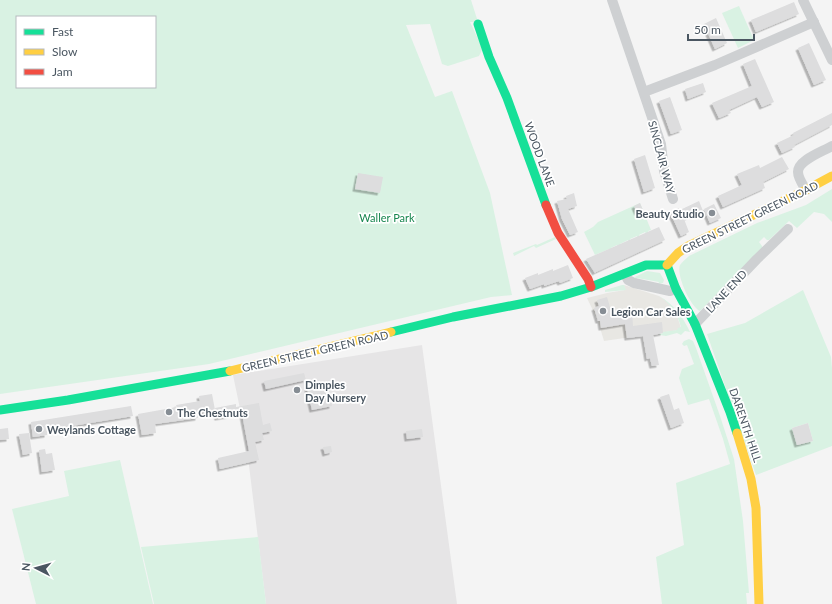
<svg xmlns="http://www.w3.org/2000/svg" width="832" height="604" viewBox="0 0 832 604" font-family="Lato,sans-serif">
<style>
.commercial{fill:#e8e7e3}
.education{fill:#e6e5e6}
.green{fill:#d9f2e3;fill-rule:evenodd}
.building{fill:#ddddde;filter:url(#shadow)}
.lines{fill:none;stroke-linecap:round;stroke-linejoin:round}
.street{stroke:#ced0d2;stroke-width:10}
.fast{stroke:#16e098;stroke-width:9}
.slow{stroke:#ffcf43;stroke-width:9}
.jam{stroke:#f24e42;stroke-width:9}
.poi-dot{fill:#868d94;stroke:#fff;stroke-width:1.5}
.labels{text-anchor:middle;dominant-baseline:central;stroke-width:3.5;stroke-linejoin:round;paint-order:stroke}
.street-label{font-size:11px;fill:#4a5661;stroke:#fff}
.poi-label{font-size:11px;font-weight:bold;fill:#4a5661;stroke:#fff;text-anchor:start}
.park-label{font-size:11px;fill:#17864f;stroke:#fff}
</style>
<defs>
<filter id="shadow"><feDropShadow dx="-2.5" dy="2.5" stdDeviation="0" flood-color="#0004"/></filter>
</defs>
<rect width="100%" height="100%" fill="#f4f4f4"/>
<!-- commercial -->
<polygon class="commercial" points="624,285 659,296 665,300 676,313 681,328 679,330 604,341 598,321 587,298 607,293 625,290"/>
<!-- education -->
<polygon class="education" points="422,345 457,604 266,604 245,433 233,375"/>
<!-- green -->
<g class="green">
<path d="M0,0H471L478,22H470L480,43L482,50L479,56L448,66L442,64L430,24L406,25L435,97L452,91L490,193L512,295L491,297L209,364L0,394ZM17,17H155V87H17Z"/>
<polygon points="739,6 754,40 738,48 722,13"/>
<path d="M832,189V222L824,214L814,212L797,228L789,221L769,240H767L764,237L759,242L762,246V248L700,311C691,307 676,276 680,265C682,262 686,259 689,256L757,223L806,205Z"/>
<polygon points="640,203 651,230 648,231 649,235 647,236 645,232 639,235 640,239 638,240 637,236 630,239 632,243 629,244 628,240 620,244 621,247 619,248 617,245 611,248 613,251 611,252 609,249 595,255 584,232 593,227 598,222"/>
<polygon points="555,237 556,239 536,248 534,246 514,256 513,253 536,244 537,245"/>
<polygon points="647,271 660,273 664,280 663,283 658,284 659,282 637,278 636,280 635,277"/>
<polygon points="622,285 624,285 626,290 605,292 605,290"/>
<path d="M803,290L831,357L832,368V446L756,475L707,334L745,323ZM808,423L813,441L797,445L792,428Z"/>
<path d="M659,296C674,304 683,317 690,332L685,331L681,335L677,333L666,336L660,335L659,334L663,333V332L677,330L678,328L681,327C677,313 671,304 659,296Z"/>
<polygon points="689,339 693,341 696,348 720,416 734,459 743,521 749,593 746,593 747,604 662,604 656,557 684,545 676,483 730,464 723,439 709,399 688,405 679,378 682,369 694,364 687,345 684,346 682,344 684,341"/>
<polygon points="120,460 153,604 36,604 12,509 69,496 64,471"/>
<polygon points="258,537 266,604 154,604 141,547"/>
</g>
<!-- building -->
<g class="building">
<polygon points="794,2 799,14 756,32 751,20"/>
<polygon points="716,18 727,43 715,49 704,24"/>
<polygon points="809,43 826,80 814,85 798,48"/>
<polygon points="755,59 774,102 762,107 757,97 729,110 731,113 719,118 712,103 752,86 743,64"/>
<polygon points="703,83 706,92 688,99 685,89"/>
<polygon points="670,97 682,130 671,134 659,101"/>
<polygon points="832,113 832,125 794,145 795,147 782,153 777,143 794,135 793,133"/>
<polygon points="645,155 655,188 644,192 634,159"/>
<polygon points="782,157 789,169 763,182 765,188 723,207 718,196 742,185 737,174 759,165 760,168"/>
<polygon points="358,173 383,177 380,193 355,189"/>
<polygon points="574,193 577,206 568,209 578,232 570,235 562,219 557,201 567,199 566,196"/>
<polygon points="699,201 703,211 684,219 689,232 681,236 670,212 679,208 680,210"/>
<polygon points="640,203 643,210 637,213 634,206"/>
<polygon points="714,204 721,218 710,223 704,209"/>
<polygon points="659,227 665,240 596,272 595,273 586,259"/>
<polygon points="568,265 573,278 560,283 559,281 544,286 544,284 530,289 525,278 538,273 538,275 553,269 553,271"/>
<polygon points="607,297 612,314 632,312 633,326 662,322 663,333 653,335 659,365 652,366 650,358 647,359 643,336 627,338 625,324 601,328 600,321 598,321 594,308 599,306 597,300"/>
<polygon points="304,373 306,380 266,389 264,381"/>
<polygon points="327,384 332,406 312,410 307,388"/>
<polygon points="212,394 215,410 197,413 198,418 155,424 156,433 142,435 138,414 177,407 176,405 200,401 199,396"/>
<polygon points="669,394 674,410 679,408 684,423 671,428 660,397"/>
<polygon points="259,403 263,425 270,423 272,431 262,433 264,440 255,442 259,460 220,469 218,458 249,451 242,414 217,418 215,408 236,404 236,407"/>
<polygon points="131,406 133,416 47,430 47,435 33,437 31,422"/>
<polygon points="808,423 813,441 797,445 792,428"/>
<polygon points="8,428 9,439 0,440 0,429"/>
<polygon points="422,429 423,437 407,439 406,431"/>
<polygon points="29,433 32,453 23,455 19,434"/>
<polygon points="331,446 332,452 325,454 323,447"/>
<polygon points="45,449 46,454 52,453 55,470 42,472 39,450"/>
</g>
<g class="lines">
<!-- street -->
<g class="street">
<polyline points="612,0 661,144 664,171 673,199"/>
<polyline points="803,0 832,60"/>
<polyline points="644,92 715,65 814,22"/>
<path d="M806,190C803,185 798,178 798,172C798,160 822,152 832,146"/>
<polyline points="625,274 628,280 634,283 670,291 676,289"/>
<polyline points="695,324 757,259 788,229"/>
</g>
<!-- fast -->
<g class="fast">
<polyline points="478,24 489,57 507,98 546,205"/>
<polyline points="667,265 676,289 695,324 730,412 737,433"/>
<polyline points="391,332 453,317 561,296 591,287 646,265 667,265"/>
<polyline points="0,410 68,400 230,371"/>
</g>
<!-- slow -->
<g class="slow">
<polyline points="667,265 678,253 688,246 806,190 832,176"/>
<polyline points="230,371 391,332"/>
<polyline points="737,433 751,479 756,508 759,604"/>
</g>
<!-- jam -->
<polyline class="jam" points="546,205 558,233 588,279 591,287"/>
</g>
<!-- markers -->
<g class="poi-dot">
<circle cx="712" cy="213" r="4"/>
<circle cx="603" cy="311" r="4"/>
<circle cx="297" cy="390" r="4"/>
<circle cx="169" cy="412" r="4"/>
<circle cx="39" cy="429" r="4"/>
</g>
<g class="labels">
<!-- street labels -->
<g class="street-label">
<text transform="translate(540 154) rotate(70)">WOOD LANE</text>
<text transform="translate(662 157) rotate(75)">SINCLAIR WAY</text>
<text transform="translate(750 217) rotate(-26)">GREEN STREET GREEN ROAD</text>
<text transform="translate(726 291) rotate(-47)">LANE END</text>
<text transform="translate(315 351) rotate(-13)">GREEN STREET GREEN ROAD</text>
<text transform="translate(746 425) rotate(71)">DARENTH HILL</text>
</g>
<!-- poi labels -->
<g class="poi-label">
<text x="704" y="213" text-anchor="end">Beauty Studio</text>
<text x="611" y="311">Legion Car Sales</text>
<text x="305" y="384">Dimples<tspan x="305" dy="13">Day Nursery</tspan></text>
<text x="177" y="412">The Chestnuts</text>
<text x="47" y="429">Weylands Cottage</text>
</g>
<!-- park labels -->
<g class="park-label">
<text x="387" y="217">Waller Park</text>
</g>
</g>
<!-- legend -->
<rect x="16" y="16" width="140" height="72" fill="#ffffff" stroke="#b7bbc0"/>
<rect x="24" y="29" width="20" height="6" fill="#16e098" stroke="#b7bbc0"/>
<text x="52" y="36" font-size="12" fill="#4a5661">Fast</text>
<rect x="24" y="49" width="20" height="6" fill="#ffcf43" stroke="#b7bbc0"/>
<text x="52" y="56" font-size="12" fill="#4a5661">Slow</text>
<rect x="24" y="69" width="20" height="6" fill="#f24e42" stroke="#b7bbc0"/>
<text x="52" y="76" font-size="12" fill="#4a5661">Jam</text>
<!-- north arrow -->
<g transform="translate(36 568) rotate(276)" stroke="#ffffff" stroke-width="3" paint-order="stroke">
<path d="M0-3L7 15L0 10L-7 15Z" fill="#4a5661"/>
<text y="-6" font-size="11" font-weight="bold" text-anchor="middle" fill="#4a5661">N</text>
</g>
<!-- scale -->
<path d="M688 34v6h66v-6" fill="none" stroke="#4a5661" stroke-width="2"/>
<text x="694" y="34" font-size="12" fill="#4a5661" stroke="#ffffff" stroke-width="3" paint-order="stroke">50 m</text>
</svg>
